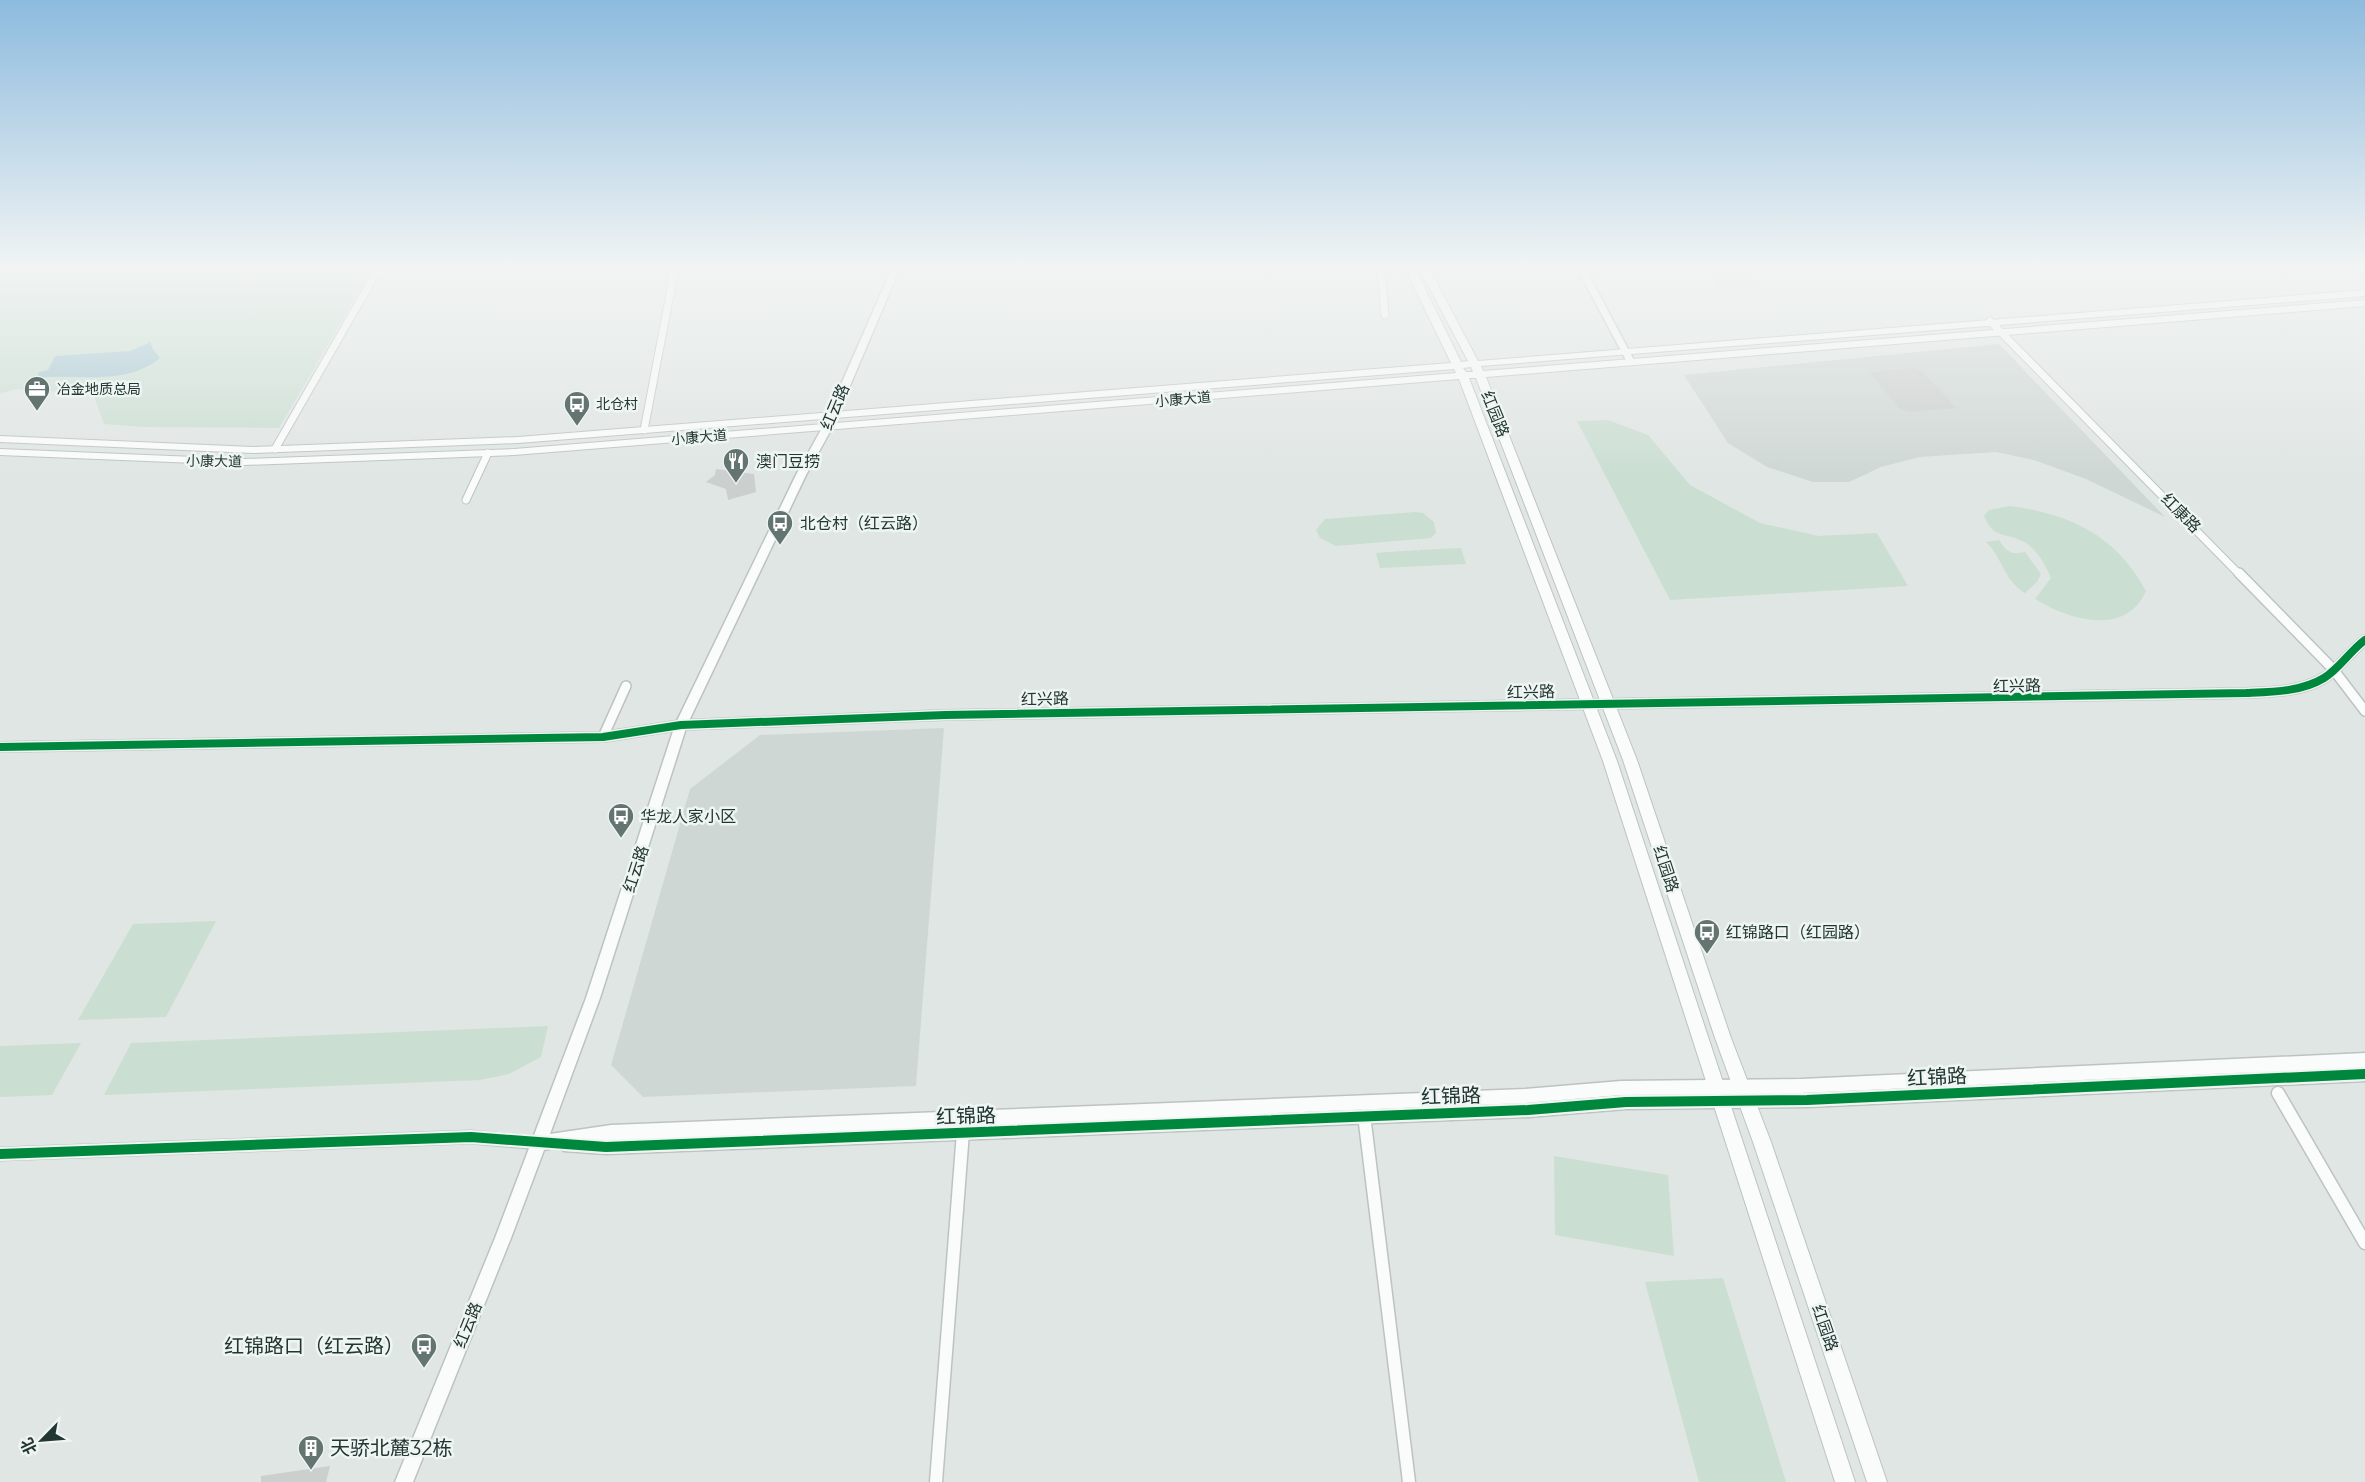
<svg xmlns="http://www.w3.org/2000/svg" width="2365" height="1482" viewBox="0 0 2365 1482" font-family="Montserrat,'Noto Sans SC',sans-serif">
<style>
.built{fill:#cfd7d4}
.green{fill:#cbded2}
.water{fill:#a5c6d0}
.building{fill:#cbcfce}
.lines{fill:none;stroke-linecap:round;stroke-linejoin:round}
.minor-far2-casing{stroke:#bdc3c1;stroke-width:9}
.minor-far1-casing{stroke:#bdc3c1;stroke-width:12}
.minor-casing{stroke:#bdc3c1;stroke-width:15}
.tertiary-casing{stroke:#bdc3c1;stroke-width:3}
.secondary-casing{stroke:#bdc3c1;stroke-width:2}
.minor-far2{stroke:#fafbfb;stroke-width:7}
.minor-far1{stroke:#fafbfb;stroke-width:9}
.minor{stroke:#fafbfb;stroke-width:12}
.tertiary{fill:#fafbfb;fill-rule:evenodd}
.secondary{fill:#fafbfb;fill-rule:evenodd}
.cycleway-far1-casing{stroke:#eef5f2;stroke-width:11}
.cycleway-casing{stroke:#eef5f2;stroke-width:14}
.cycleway-far1{stroke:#00873e;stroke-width:8}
.cycleway{stroke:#00873e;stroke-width:10}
.labels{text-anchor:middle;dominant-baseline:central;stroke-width:5;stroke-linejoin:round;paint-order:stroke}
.far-poi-label{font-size:14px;fill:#223632;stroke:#eef5f2;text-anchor:start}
.far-street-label{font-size:14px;fill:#223632;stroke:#eef5f2}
.street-label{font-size:16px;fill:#223632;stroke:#eef5f2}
.poi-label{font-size:16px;fill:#223632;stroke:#eef5f2;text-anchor:start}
.near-street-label{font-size:20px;fill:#223632;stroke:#eef5f2}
.near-poi-label{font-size:20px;fill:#223632;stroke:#eef5f2;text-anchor:end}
</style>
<rect width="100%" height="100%" fill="#e0e6e4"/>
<!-- built -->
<g class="built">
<polygon points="1999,344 2165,517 2086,479 2034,460 1996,452 1920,457 1881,467 1849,482 1813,482 1767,467 1728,443 1684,375"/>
<polygon points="944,728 916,1086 643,1097 611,1065 690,789 760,735"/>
</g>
<!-- green -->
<g class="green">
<polygon points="0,268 373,268 279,428 145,427 104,424 93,394 16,389 0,394"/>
<path d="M1728,271C1738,272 1757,280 1765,286L1737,283L1720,289L1714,283L1716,276Z"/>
<polygon points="1608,420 1648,435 1690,485 1760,523 1819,536 1877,533 1908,586 1670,600 1577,421"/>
<path d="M2010,506C2070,514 2116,535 2146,591C2126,637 2069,620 2035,599L2051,578C2046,566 2035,546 2022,541C2003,532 1994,539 1984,516L1989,510Z"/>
<polygon points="1415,512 1423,513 1434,522 1436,533 1431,538 1336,546 1320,538 1316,530 1325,519"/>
<path d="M1999,540C2007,552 2010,555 2025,552L2041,574L2037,582L2025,593C2004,581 2002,557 1986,542Z"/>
<polygon points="1461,548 1466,564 1380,568 1376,553 1418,550 1419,553 1419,550"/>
<polygon points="216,921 166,1017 78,1020 133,924"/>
<polygon points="548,1026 541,1057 509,1074 480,1080 104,1095 131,1043"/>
<polygon points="81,1043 52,1095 0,1097 0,1046"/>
<polygon points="1554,1156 1668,1175 1674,1256 1555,1235"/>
<polygon points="1723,1278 1786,1482 1699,1482 1645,1282"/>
</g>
<!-- water -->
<path class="water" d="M151,342L152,348L160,358C124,387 79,373 37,378L39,372L48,370L55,356L130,351Z"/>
<!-- building -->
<g class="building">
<polygon points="1914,368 1922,371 1956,408 1909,412 1899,408 1869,372"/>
<polygon points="716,469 754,474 756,492 728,500 726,489 706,482 715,475"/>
<polygon points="330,1466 326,1482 261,1482 261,1476"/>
</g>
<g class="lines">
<!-- minor-far2 casing -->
<g class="minor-far2-casing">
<g id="minor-far2">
<polyline points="1381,268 1385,315"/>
<polyline points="1990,321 2240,575"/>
<polyline points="644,430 675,268"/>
<polyline points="275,449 379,268"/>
<polyline points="466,500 488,453"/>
</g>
</g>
<!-- minor-far1 casing -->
<g class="minor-far1-casing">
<g id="minor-far1">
<polyline points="2239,573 2333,669 2365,711"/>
<polyline points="603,737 626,686"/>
<path d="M0,747L603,737L681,725L945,715L2246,693C2271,692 2301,692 2324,678C2339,669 2350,651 2365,640"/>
</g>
</g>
<!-- minor casing -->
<g class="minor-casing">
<g id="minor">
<polyline points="2278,1093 2365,1243"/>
<polyline points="1364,1115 1409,1482"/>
<polyline points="0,1154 471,1137 539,1143"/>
<polyline points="936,1482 963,1132"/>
</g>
</g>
<!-- tertiary casing -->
<g class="tertiary-casing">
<g id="tertiary">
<polygon points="892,268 900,268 832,428 806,475 687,725 600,998 550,1134 611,1125 1525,1089 1621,1081 1801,1079 2365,1053 2365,1067 1801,1093 1621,1095 1525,1103 608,1140 1528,1103 1626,1095 1807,1093 2365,1067 2365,1081 1807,1107 1626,1109 1528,1117 606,1154 564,1151 558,1147 544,1150 511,1238 413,1482 395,1482 495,1238 586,998 675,725 796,475 822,428"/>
<polygon points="1577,268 1585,268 1635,362 1634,364 1628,364 1627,362"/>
</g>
</g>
<!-- secondary casing -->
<g class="secondary-casing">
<path id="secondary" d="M1405,268H1415L1461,362L1468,361L1419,268H1429L1478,361L2365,290V296L1481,366L1483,371L2365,300V306L1486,377L1637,760L1731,1038L1771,1142L1887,1482H1867L1753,1142L1715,1038L1623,760L1476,378H1469L1617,761L1855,1482H1835L1603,761L1459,379L514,455L244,465L0,455V449L244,459L514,449L1456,373L1454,369L518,443L253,453L0,442V436L253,447L518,437L1451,363ZM1471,367L1473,372H1466L1463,368Z"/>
</g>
<!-- minor-far2 -->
<use href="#minor-far2" class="minor-far2"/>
<!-- minor-far1 -->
<use href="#minor-far1" class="minor-far1"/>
<!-- minor -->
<use href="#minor" class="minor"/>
<!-- tertiary -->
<use href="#tertiary" class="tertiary"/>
<!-- secondary -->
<use href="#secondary" class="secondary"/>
<!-- cycleway-far1 casing -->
<g class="cycleway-far1-casing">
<path id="cycleway-far1" d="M0,747L603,737L681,725L945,715L2246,693C2271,692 2301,692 2324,678C2339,669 2350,651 2365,640"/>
</g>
<!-- cycleway casing -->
<g class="cycleway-casing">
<polyline id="cycleway" points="0,1154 471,1137 606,1147 1528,1110 1626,1102 1807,1100 2365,1074"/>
</g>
<!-- cycleway-far1 -->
<use href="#cycleway-far1" class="cycleway-far1"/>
<!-- cycleway -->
<use href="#cycleway" class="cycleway"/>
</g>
<!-- sky -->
<linearGradient id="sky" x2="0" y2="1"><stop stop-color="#8dbbde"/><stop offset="0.56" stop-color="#f1f4f3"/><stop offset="1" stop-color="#f1f4f3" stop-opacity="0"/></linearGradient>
<rect width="2365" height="476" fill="url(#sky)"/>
<!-- icons -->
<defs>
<g id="office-pin" transform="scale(1.35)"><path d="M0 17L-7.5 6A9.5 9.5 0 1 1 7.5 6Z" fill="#647470" stroke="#eef5f2"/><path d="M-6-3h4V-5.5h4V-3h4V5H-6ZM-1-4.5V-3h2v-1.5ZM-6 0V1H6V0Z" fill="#fff"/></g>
<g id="bus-pin" transform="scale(1.35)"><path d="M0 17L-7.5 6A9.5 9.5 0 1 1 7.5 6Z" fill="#647470" stroke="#eef5f2"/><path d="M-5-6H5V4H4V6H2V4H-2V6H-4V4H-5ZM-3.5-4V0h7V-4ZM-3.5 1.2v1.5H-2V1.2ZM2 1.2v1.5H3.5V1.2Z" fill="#fff"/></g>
<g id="restaurant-pin" transform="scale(1.35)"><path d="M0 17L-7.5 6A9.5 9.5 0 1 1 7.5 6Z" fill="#647470" stroke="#eef5f2"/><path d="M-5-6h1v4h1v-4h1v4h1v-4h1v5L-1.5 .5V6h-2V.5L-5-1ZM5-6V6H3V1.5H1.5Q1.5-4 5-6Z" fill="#fff"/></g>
<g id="building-pin" transform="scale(1.35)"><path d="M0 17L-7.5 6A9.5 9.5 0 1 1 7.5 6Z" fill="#647470" stroke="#eef5f2"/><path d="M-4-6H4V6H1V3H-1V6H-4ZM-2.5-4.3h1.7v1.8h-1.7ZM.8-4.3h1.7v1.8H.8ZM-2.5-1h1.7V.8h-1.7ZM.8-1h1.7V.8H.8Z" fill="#fff"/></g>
</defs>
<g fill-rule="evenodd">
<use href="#office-pin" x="37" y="389"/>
<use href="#bus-pin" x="577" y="404"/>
<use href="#restaurant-pin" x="736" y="461"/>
<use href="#bus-pin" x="780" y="523"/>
<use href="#bus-pin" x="621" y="816"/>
<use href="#bus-pin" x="1707" y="932"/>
<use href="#bus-pin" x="424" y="1346"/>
<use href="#building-pin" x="311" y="1448"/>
</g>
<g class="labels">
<!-- far-poi labels -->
<g class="far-poi-label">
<text x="57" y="389">冶金地质总局</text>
<text x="596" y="404">北仓村</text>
</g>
<!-- far-street labels -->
<g class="far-street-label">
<text transform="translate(1183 399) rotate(-5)">小康大道</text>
<text transform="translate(699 437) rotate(-5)">小康大道</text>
<text transform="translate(214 461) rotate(1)">小康大道</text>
</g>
<!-- street labels -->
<g class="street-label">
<text transform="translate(835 407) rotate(-67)">红云路</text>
<text transform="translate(1495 414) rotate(68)">红园路</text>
<text transform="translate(2181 513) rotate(45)">红康路</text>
<text transform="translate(2017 686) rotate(-1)">红兴路</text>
<text transform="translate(1531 692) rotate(-1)">红兴路</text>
<text transform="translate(1045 699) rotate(-1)">红兴路</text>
<text transform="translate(636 869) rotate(-72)">红云路</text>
<text transform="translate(1666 869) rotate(72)">红园路</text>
<text transform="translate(468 1325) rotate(-68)">红云路</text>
<text transform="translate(1825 1328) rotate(71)">红园路</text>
</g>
<!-- poi labels -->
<g class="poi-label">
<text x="756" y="461">澳门豆捞</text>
<text x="800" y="523">北仓村（红云路）</text>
<text x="640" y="816">华龙人家小区</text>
<text x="1726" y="932">红锦路口（红园路）</text>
</g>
<!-- near-street labels -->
<g class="near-street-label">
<text transform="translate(1937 1077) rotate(-3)">红锦路</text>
<text transform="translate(1451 1096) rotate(-2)">红锦路</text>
<text transform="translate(966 1116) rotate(-2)">红锦路</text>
</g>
<!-- near-poi labels -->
<g class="near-poi-label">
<text x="404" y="1346">红锦路口（红云路）</text>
<text x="330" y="1448" text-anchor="start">天骄北麓32栋</text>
</g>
</g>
<!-- north arrow -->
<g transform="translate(42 1440) rotate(245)" stroke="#eef5f2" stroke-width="4.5" paint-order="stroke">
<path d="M0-4.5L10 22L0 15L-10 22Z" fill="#223632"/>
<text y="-9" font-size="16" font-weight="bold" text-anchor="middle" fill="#223632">北</text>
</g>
</svg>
